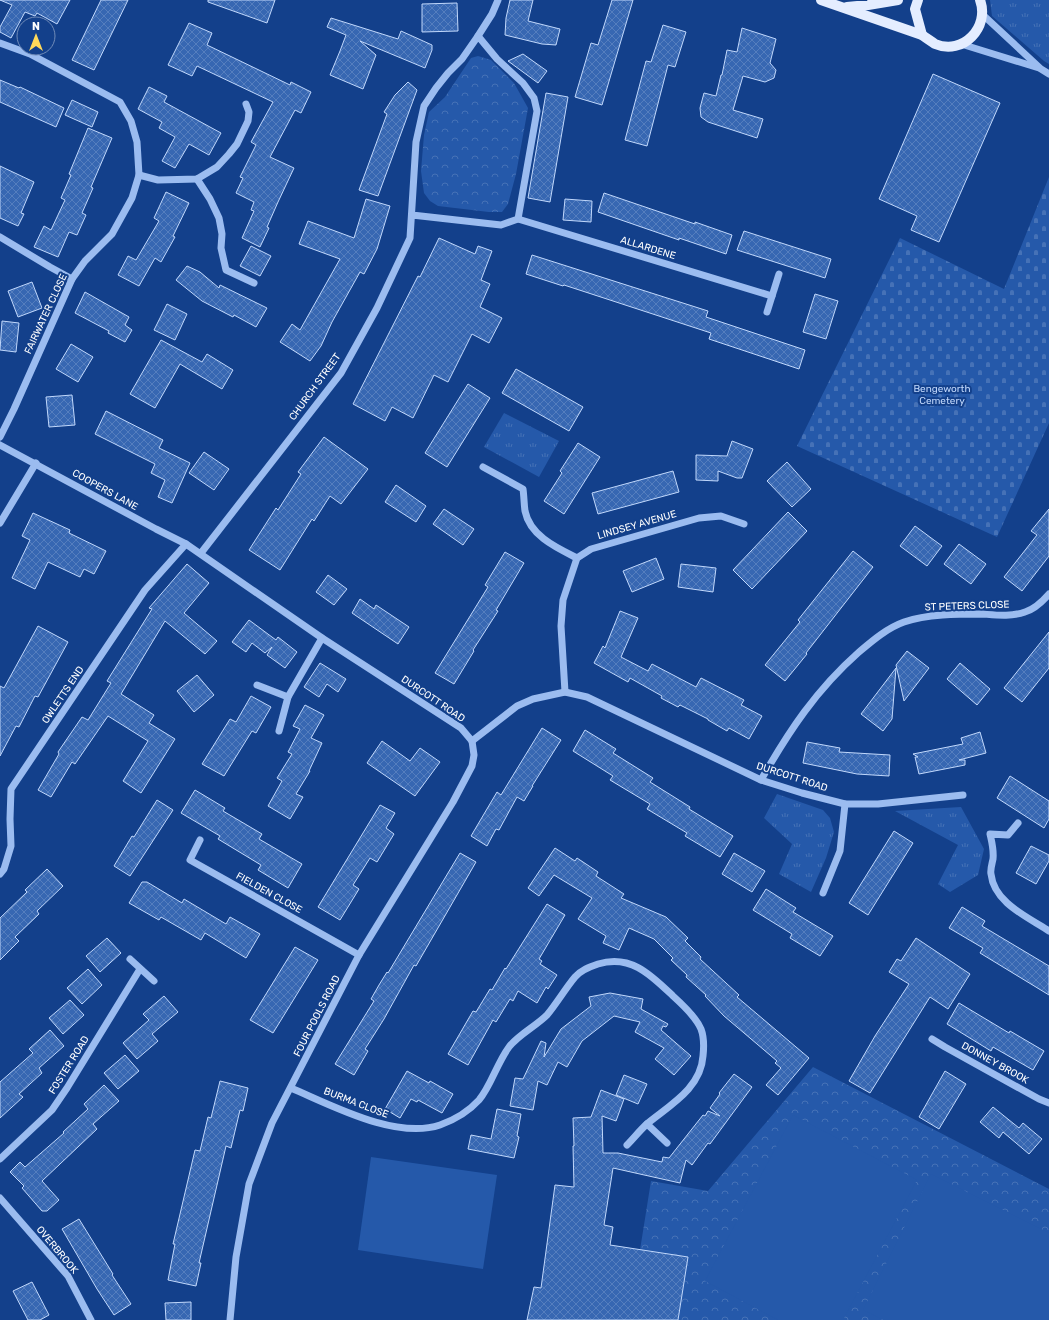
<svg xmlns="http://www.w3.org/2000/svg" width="1049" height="1320" viewBox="0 0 1049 1320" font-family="Rubik,sans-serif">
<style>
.grass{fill:url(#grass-tufts)}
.forest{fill:url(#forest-crowns)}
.cemetery{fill:url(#cemetery-stones)}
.garden{fill:#2559aa}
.building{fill:url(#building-cross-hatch);stroke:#c1d8fc}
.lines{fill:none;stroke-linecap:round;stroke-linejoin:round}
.minor{stroke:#9bbcf0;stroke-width:7}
.major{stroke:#e4edff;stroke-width:10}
.labels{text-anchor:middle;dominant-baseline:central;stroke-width:4;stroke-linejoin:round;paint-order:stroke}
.street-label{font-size:10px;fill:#fff;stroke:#13408b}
.park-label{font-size:10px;fill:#c1d8fc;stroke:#13408b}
</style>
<defs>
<pattern id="grass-tufts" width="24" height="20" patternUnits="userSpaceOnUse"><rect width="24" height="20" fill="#2559aa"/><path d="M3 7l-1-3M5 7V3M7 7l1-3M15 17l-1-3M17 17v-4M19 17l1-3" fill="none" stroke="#4672b7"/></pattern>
<pattern id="forest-crowns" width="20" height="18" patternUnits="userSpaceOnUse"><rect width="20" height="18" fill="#2559aa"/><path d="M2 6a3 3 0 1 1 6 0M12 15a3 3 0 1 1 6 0" fill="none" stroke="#4672b7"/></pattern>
<pattern id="cemetery-stones" width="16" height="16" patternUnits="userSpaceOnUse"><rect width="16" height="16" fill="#2559aa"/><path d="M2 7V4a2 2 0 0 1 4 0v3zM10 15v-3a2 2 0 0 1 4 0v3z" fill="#4672b7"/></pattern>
<pattern id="building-cross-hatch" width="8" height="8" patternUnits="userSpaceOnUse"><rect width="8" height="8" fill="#3767b2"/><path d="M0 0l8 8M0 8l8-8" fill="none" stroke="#557ebe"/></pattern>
</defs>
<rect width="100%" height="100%" fill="#13408b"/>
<!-- grass -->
<g class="grass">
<polygon points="990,0 1049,0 1049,64 1044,61 992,16"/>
<polygon points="504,413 559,441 539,477 484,447"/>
<polygon points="777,794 823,810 830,818 834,832 826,858 811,892 779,874 792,844 764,818"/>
<polygon points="961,807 984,849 978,875 950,892 938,884 958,845 895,811"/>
</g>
<!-- forest -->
<g class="forest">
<polygon points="478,56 491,60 514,83 528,108 516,174 508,204 502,212 489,212 438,206 430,201 424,193 421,171 424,135 429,112 445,97 471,58"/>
<polygon points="813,1067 1049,1189 1049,1320 678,1320 688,1257 640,1250 651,1181 708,1191"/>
</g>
<!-- cemetery -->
<polygon class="cemetery" points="1049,177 1049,423 997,537 797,446 900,238 1004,289"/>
<!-- garden -->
<g class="garden">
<polygon points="793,1115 917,1180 843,1320 778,1320 705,1281"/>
<polygon points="371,1157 497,1175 483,1269 358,1250"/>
<polygon points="931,1174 1049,1233 1049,1320 884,1320 863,1310"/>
</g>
<!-- building -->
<g class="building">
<polygon points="0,0 70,0 57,24 37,13 35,16 25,12 11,38 0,32 0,27 12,5"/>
<polygon points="101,0 128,0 94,70 72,60"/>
<polygon points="208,0 275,0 267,23 208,2"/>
<polygon points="510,0 533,0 528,21 560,29 556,45 542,44 505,35 506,18"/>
<polygon points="612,0 633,0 602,105 575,97 591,43 598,45"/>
<polygon points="457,3 458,31 422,32 422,4"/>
<polygon points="331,18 398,39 401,31 432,45 432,50 425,68 360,41 376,55 363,89 330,75 340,51 346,35 327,27"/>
<polygon points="189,23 212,33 207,45 290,85 291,82 311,92 301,113 295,110 270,157 294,168 278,202 267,227 269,228 260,247 242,238 254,211 251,210 254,202 236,193 243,178 240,177 256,145 251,142 273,102 197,66 192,76 168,65"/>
<polygon points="663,25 686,32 675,67 668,65 647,146 625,140 646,61 651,62"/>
<polygon points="742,28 776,39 770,63 776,70 774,78 765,82 743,76 733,110 763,119 757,138 708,122 701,117 700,108 704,93 716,96 721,75 722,75 727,50 737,52"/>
<polygon points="523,54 547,71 538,83 508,61"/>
<polygon points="933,74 1000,103 939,242 911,230 917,216 879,199"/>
<polygon points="0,80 19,88 20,87 64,108 56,127 0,102"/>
<polygon points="408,82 417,90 378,196 359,190 387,114 384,112 395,95"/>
<polygon points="149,87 167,96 164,102 221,133 209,155 189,144 175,168 162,161 175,137 159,128 162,122 138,109"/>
<polygon points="546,93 568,97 550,202 528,198"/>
<polygon points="72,100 98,112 92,127 65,115"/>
<polygon points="88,128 112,138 91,187 93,188 82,213 86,215 77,235 69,232 58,257 34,247 44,226 51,230 65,200 61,198 71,175 69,174"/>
<polygon points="0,166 34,182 21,213 24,214 18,226 0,218"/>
<polygon points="166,192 189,203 173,236 175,237 161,262 155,258 139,286 118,275 128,256 136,260 159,221 154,218"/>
<polygon points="604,193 695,224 695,222 732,235 726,254 679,238 679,240 598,212"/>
<polygon points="366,199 390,206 377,249 364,274 360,272 332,322 321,346 310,361 280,342 292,324 300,330 340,259 299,244 308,221 354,238"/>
<polygon points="565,199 592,201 591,222 563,220"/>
<polygon points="744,231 831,259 825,278 737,250"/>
<polygon points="439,238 475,254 478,246 492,251 481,280 490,284 480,307 502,318 489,343 472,334 448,382 434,375 413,418 392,407 385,421 353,404 418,276 420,277"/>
<polygon points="251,246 271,256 260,276 240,266"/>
<polygon points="532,255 708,311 706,317 805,350 799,369 709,339 711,333 564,285 563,286 526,274"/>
<polygon points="187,266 200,272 219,288 220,285 267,308 256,327 234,315 233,317 202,301 176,280"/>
<polygon points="32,282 42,308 18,317 8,291"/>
<polygon points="85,292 129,317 125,325 132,330 125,342 108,333 109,331 75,313"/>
<polygon points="815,294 838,301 826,339 803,332"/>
<polygon points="167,304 187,314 175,340 154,330"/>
<polygon points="2,321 19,323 16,352 0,350"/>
<polygon points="161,340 202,362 207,354 233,370 222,389 180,364 155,408 130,394"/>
<polygon points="71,344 93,357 78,382 56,369"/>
<polygon points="516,369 583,407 569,431 502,393"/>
<polygon points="468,384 490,398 447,467 425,453"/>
<polygon points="72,395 75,425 49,427 46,397"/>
<polygon points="106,411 163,440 159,448 190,463 172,503 158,497 165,480 151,473 155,464 95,434"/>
<polygon points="324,437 368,469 341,504 330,496 314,521 312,519 280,570 249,550 276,508 278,510 301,474 298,472"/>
<polygon points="732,441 753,449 742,478 737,478 718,471 718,481 696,480 696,455 727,456"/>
<polygon points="578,443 600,457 564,514 544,501 562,473 560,471"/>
<polygon points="204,452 229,469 214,490 189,473"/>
<polygon points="787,462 811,489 792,507 767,481"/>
<polygon points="673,471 679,492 598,514 592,493"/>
<polygon points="396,485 426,506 416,522 385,502"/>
<polygon points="444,509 474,529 463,545 433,524"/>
<polygon points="1049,509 1049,556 1022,591 1004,577 1037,535 1031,531"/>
<polygon points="788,512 807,531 752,589 733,570"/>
<polygon points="33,513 70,530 69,533 106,551 94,574 84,569 80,577 48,562 35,589 12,578 30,540 22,536"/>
<polygon points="915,526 942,546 927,566 900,546"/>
<polygon points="959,544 986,564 971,584 944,564"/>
<polygon points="853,551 873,567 806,653 807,654 785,681 765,665 800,622 798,620"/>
<polygon points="505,552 524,563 496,610 498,611 473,650 474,651 454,684 435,673 488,587 485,585"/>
<polygon points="656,558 664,579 632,592 623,571"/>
<polygon points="187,564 209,583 184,613 217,641 205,654 165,621 121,694 154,715 149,723 175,739 141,793 123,781 148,741 108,716 75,764 72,762 51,797 38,790 59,754 58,752 82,717 88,720 111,683 107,681 152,609 149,608"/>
<polygon points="681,564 716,568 713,592 678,587"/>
<polygon points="328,575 347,589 334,605 316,592"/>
<polygon points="360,599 374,609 376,605 409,627 398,644 352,613"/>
<polygon points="620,611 638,618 621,657 648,671 652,664 696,687 701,678 744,700 741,705 762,716 749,739 729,728 727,731 708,720 708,719 680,705 678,707 661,698 662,696 630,678 628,682 594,663 603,646 605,648"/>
<polygon points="249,620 276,640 278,637 297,652 285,668 267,655 272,647 265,653 252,643 246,652 232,642"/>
<polygon points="38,626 68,642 38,697 35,696 19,727 16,726 0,756 0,686 4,688"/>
<polygon points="1049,632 1049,668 1022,702 1004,688"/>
<polygon points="907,651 929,668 904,701 896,665"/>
<polygon points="320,663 346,679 338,692 327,684 319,697 304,687"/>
<polygon points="960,663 990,689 977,705 947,679"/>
<polygon points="896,668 892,719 883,731 861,714"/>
<polygon points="197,675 214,695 194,712 177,691"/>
<polygon points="251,696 271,707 256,733 252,731 224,776 202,764 230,719 236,722"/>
<polygon points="305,705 324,715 311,738 322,743 309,771 310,771 296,794 303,797 290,819 268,806 282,781 277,778 292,754 288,752 300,729 293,726"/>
<polygon points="542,728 561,740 532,786 533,786 524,801 517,797 499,830 496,829 487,846 471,836 497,792 501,795"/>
<polygon points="585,730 616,749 613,753 653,778 650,782 690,807 689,809 733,836 720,857 685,836 687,833 647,809 650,804 610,780 613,776 573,751"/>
<polygon points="980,732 986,753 959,760 965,760 965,765 919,774 915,757 918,757 913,754 963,744 961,738"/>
<polygon points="382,741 410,761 420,748 440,762 415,796 367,763"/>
<polygon points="807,742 840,748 839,752 890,755 889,776 857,774 803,763"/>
<polygon points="1010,776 1049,801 1049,819 1044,828 997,798"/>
<polygon points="195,790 225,808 223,811 262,834 259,839 302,864 288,888 258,870 261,865 218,839 220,836 181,813"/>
<polygon points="157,800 173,810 130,876 114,866 132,836 134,837"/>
<polygon points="380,805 395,813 386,828 394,834 377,862 370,858 353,885 359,889 340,920 318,907"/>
<polygon points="894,831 913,843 868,915 849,903"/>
<polygon points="1031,846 1049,855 1049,861 1036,884 1016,873"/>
<polygon points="555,848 575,861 577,858 598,872 596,876 624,894 621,898 666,917 688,938 685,941 701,957 700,959 739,995 737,997 809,1058 778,1095 766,1085 781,1068 775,1063 777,1061 724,1016 705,996 706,995 686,977 687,975 671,960 673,958 654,939 629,928 619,950 603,943 606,936 578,919 592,898 554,875 539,896 528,888"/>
<polygon points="460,853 476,862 416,966 414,965 384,1019 365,1049 368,1051 354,1075 335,1064 374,1001 371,999 379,985 387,972 388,973"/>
<polygon points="734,853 765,871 752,892 722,874"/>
<polygon points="47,869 63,886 37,911 39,914 15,937 19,941 0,960 0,918 27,892 25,890"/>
<polygon points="142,882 147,882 182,903 184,899 226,924 230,917 260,934 246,958 205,933 201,940 161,917 159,920 129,903"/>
<polygon points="766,889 796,908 793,912 833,936 820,956 790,938 792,934 753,910"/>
<polygon points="547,904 565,915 539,959 542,961 540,964 557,975 548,989 546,987 537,1003 518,991 513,1001 510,999 496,1022 493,1020 468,1065 448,1054 473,1011 476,1012 490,989 492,990 505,968 506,969"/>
<polygon points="962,907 985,921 982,926 1049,966 1049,995 980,953 983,948 949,928"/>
<polygon points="107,938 121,953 100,972 86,956"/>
<polygon points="916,938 970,974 948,1009 930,997 870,1093 849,1081 875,1036 909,984 889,972 897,959 901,961"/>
<polygon points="295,947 318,960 273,1033 250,1020"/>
<polygon points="88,969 102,985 82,1004 67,988"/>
<polygon points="610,993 643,999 641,1009 668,1024 666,1027 663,1026 661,1030 691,1056 674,1075 655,1059 664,1048 635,1032 640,1022 614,1016 582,1041 567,1067 558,1062 547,1085 538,1081 533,1110 510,1106 515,1078 523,1079 541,1041 546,1043 544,1057 561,1029 591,1006 589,997"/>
<polygon points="164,996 178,1012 152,1034 158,1041 137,1059 123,1043 149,1020 143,1014"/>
<polygon points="70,1000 84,1015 63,1034 49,1018"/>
<polygon points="959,1003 1009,1033 1010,1031 1044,1051 1033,1070 993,1047 991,1051 947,1024"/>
<polygon points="50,1030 64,1046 39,1068 42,1073 19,1094 23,1097 0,1118 0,1082 33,1053 29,1049"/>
<polygon points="125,1055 139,1071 118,1089 104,1073"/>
<polygon points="407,1071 429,1083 430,1081 453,1094 442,1113 418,1100 417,1102 411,1099 400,1118 385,1109"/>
<polygon points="945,1071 966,1084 939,1129 919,1117"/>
<polygon points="734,1074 752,1087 710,1144 708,1143 692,1165 686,1160 680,1183 613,1168 604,1225 613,1227 610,1245 688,1257 678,1320 527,1320 534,1287 541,1288 555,1185 574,1187 573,1146 574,1146 573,1118 591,1117 601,1090 624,1099 616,1121 602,1116 603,1153 618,1153 662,1162 663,1157 669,1158 703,1115 705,1116 708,1111 720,1116 710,1108 720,1094 719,1093"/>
<polygon points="624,1075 647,1084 638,1104 616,1095"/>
<polygon points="220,1081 248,1088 243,1111 240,1110 231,1148 226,1146 199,1263 201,1263 196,1286 168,1280 175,1244 173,1244 195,1150 200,1151 208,1117 211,1118"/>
<polygon points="104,1085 119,1101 93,1124 97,1129 42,1181 59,1200 47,1211 42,1211 22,1188 24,1186 10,1172 20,1162 25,1167 64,1133 63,1132 88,1109 84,1104"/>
<polygon points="993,1107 1019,1128 1023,1123 1042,1139 1029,1154 1003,1132 999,1138 980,1122"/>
<polygon points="497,1109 521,1114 517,1136 519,1137 514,1158 468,1149 471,1135 491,1139"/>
<polygon points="79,1219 113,1274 112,1275 131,1304 114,1315 97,1289 62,1229"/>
<polygon points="32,1282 49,1315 40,1320 28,1320 13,1291"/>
<polygon points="191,1302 191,1320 166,1320 165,1303"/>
</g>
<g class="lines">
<!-- minor -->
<g class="minor">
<polyline points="982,14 1041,69 1049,74"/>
<polyline points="42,24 42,23"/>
<polyline points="478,36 492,14 498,0"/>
<polyline points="0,43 30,54 120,102 131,121 137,142 139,175 132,198 112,234 85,261 72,279 14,409 0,437"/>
<polyline points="961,44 1039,68"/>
<polyline points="139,175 158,180 197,179 217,167 229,154 237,144 248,121 249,112 246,104"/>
<polyline points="197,179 210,199 219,218 222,234 221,248 226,270 254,283"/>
<polyline points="518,219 772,296"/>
<polyline points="0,237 50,267 72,279"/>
<polyline points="767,312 779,274"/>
<polyline points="0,445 156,529 186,544 322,638 461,728 472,741"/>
<path d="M483,467L523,489C524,496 524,504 525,511C530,536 557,548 577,558"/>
<polyline points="0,523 36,463"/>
<polyline points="201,553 341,373 377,308 410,238 416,142 424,106 436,88 448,73 462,59 478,36 497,59 523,83 534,98 537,111 518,219 501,225 412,215"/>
<polyline points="257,685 288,697"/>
<polyline points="565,692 561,626 563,600 577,558 591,549 699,518 721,516 744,524"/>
<polyline points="279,731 288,697 322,638"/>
<polyline points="472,741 517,706 533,699 565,692 587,697 761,780 802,793 845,804 878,804 963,795"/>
<path d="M761,780C789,731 816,690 859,652C872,641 887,628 904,622C927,614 958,614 982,614C996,615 1011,617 1025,612C1035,609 1042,602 1049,594"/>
<path d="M1018,823L1008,835L990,834C992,843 994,850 993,859C992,864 990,870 991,874C994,903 1028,917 1049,931"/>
<polyline points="200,840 190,860 359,955"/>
<polyline points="0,874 4,869 11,846 10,819 11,789 145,590 186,544"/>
<polyline points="823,893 840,851 845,804"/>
<polyline points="130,959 154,981"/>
<polyline points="932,1039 945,1047 1039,1099 1049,1103"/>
<path d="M291,1088C331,1105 396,1140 440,1125C454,1120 469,1111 479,1100C491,1086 497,1063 509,1047C518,1035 536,1026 547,1015C557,1003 565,989 575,977C581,970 589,967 598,964C631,954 651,975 673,996C683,1005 696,1017 701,1029C704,1037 704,1047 703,1056C701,1088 670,1105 648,1123C640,1130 634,1138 627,1145"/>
<polyline points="647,1124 667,1143"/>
<polyline points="0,1159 52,1110 67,1088 140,969"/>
<polyline points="0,1198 68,1276 91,1320"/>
<polyline points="230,1320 236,1257 249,1184 272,1123 359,955 453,802 472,766 474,755 472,741"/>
</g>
<!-- major -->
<g class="major">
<path d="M821,0L922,35C926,38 931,41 935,44C963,56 990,27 980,0"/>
<polyline points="918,0 915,9 922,35"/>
<polyline points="847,7 868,5 898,0"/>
</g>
</g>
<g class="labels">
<!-- street labels -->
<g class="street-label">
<text transform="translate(648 248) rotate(17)">ALLARDENE</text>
<text transform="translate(46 314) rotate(-65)">FAIRWATER CLOSE</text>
<text transform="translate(315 387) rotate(-54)">CHURCH STREET</text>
<text transform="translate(105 490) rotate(29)">COOPERS LANE</text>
<text transform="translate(637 525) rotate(-16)">LINDSEY AVENUE</text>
<text transform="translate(967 606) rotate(-2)">ST PETERS CLOSE</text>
<text transform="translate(63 695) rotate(-56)">OWLETTS END</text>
<text transform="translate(433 699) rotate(34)">DURCOTT ROAD</text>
<text transform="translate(792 777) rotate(18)">DURCOTT ROAD</text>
<text transform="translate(269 893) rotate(29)">FIELDEN CLOSE</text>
<text transform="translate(317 1016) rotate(-63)">FOUR POOLS ROAD</text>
<text transform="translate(995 1063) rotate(29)">DONNEY BROOK</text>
<text transform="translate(69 1065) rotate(-58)">FOSTER ROAD</text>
<text transform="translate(356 1103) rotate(21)">BURMA CLOSE</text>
<text transform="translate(57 1250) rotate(50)">OVERBROOK</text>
</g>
<!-- park labels -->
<g class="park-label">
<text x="942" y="389">Bengeworth<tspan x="942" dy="12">Cemetery</tspan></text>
</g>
</g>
<!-- north arrow -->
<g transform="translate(36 36)"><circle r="19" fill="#13408b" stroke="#718cb9"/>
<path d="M0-3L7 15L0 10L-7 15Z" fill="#ffd95a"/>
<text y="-6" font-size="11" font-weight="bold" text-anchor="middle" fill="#ffffff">N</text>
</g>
</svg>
